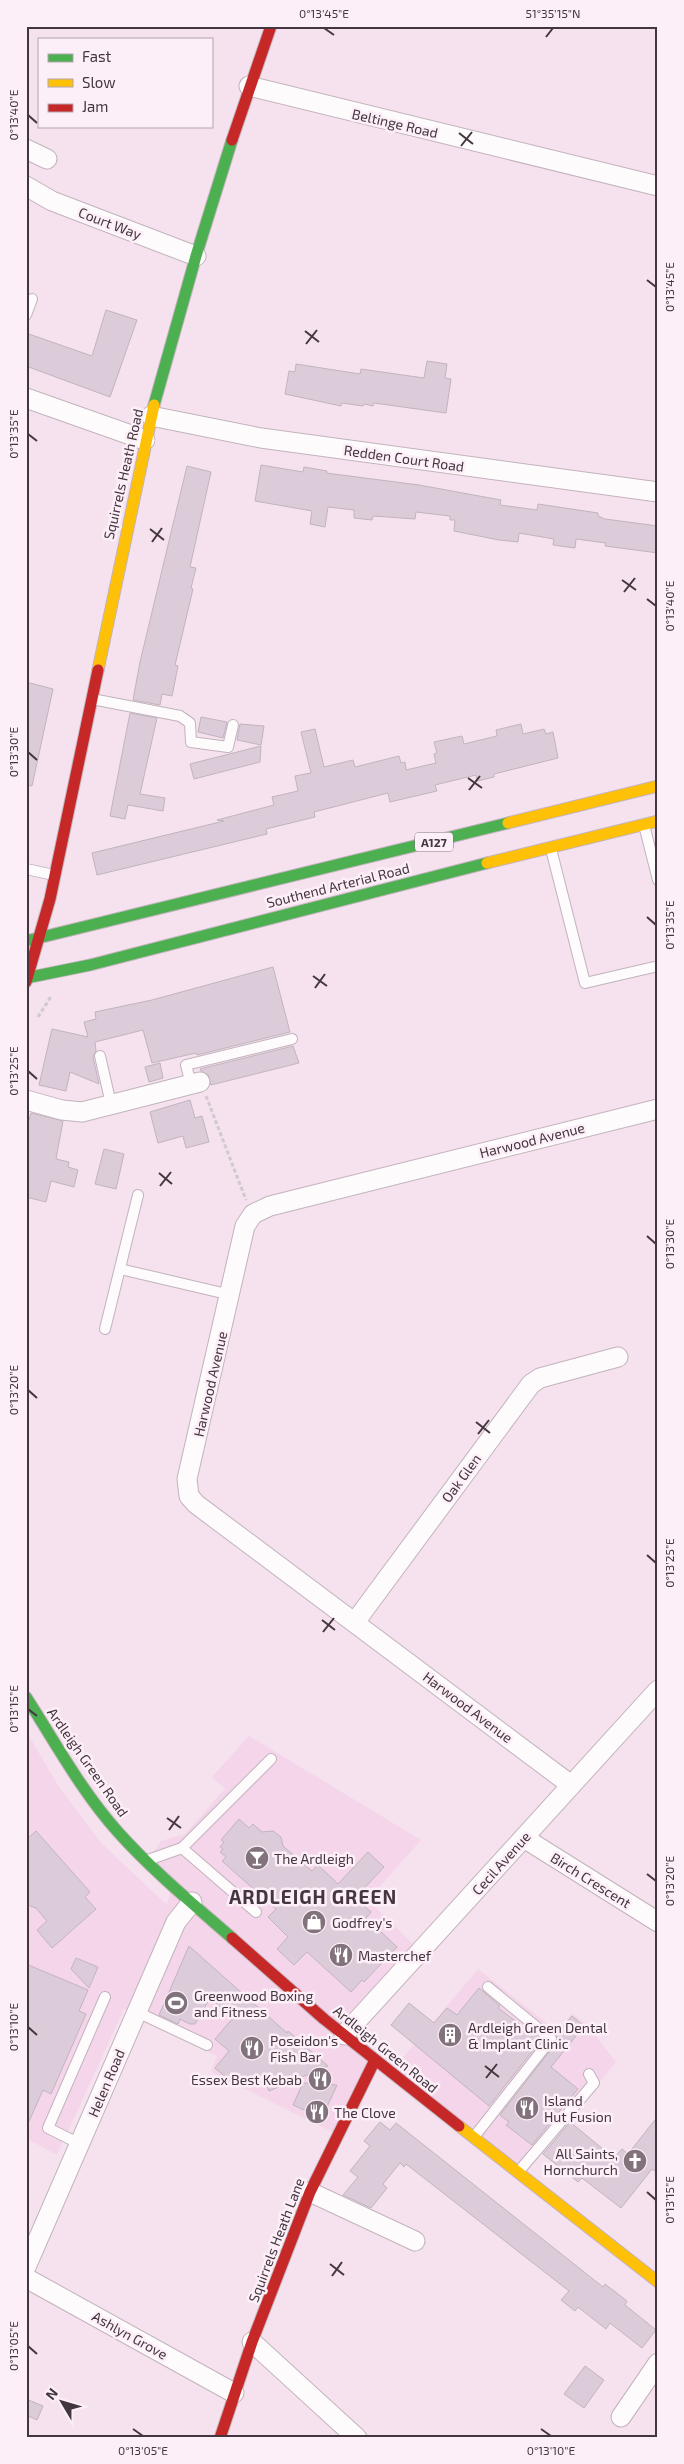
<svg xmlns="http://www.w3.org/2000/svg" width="684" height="2464" viewBox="0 0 684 2464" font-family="'Exo 2',sans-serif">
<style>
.built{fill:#f4d5ea}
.building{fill:#dcccda;stroke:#c1b4be}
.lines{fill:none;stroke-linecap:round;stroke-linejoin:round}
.lane-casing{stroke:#c2b3bc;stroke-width:12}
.street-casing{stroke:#c2b3bc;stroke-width:21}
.fast-casing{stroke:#c2b3bc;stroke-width:13}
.slow-casing{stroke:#c2b3bc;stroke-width:13}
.jam-casing{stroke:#c2b3bc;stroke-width:13}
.path{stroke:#d0c9ce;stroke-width:3;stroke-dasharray:4 2.5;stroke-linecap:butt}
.lane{stroke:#fefbfc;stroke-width:10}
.street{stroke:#fefbfc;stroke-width:19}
.fast{stroke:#4caf50;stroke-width:11}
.slow{stroke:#ffc107;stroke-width:11}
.jam{stroke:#c62828;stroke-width:11}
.ticks{fill:none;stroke:#44363f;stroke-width:2}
.labels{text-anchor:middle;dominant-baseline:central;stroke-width:5;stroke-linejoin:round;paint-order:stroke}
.shield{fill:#fdeff8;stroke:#7c6e76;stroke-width:1}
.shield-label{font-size:12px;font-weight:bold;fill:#44363f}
.street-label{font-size:14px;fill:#44363f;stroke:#fdeff8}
.poi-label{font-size:14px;fill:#44363f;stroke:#fdeff8;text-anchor:start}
.district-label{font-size:19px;font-weight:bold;letter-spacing:1px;fill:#44363f;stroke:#fdeff8}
.neatline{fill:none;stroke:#44363f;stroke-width:2}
.ticks-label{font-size:12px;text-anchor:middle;fill:#44363f}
</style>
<rect width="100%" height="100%" fill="#f5e2ee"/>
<!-- built -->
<g class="built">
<polygon points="26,1731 59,1787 101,1843 167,1905 172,1885 147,1861 161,1841 185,1834 225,1789 212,1777 249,1736 421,1840 368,1900 420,1951 344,2035 375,2060 338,2135 211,2072 217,2056 124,2009 57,2155 26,2138"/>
<polygon points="478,1969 558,2032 572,2013 586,2024 616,2062 523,2176 390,2073"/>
</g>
<!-- building -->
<g class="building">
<polygon points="106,310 137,320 110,397 26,366 26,333 92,356"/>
<polygon points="427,361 447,364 445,378 451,379 446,413 374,403 373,406 364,404 363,406 342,403 341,406 285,394 289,371 295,372 296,364 360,374 361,369 424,378"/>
<polygon points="261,465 303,472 304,467 327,471 326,473 419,485 501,500 500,505 537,510 538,504 598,513 598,516 605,519 658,526 658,553 605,546 606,543 576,539 575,548 553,545 554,539 519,533 518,542 499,540 454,531 455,520 450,520 450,516 416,512 415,519 373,516 372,520 354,518 354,510 328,507 325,527 310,524 312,511 255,501"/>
<polygon points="187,466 211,472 190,567 196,568 191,588 193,589 175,665 178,666 172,696 162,694 160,705 133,700 140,662"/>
<polygon points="26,682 53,689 32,786 26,785"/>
<polygon points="130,713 157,718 140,794 165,798 163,811 128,805 125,819 110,816"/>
<polygon points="201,717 227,722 223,738 198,732"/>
<polygon points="240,724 264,726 261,745 237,740"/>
<polygon points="521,724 523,734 544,729 546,734 553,732 558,758 494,774 494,777 477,781 476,775 435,785 437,791 390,802 388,793 314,812 315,817 266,829 267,834 97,875 92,853 224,821 217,820 274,805 272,797 298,791 295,776 311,773 301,732 315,729 324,767 353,760 355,767 399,756 401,763 405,762 406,770 436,763 434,754 437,753 434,742 462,736 464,744 497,736 496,730"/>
<polygon points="261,746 260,762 194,779 190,764"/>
<polygon points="273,967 290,1032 197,1055 196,1053 152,1063 143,1030 95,1042 96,1051 93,1057 99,1084 70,1072 66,1091 39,1085 52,1029 88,1037 84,1022 96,1019 95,1012 152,1000"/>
<polygon points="293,1046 299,1063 211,1085 208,1075 201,1071 200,1069"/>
<polygon points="160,1063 163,1078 149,1082 145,1067"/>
<polygon points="190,1100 195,1118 202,1116 209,1142 186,1148 183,1136 158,1143 150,1112"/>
<polygon points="31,1113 63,1121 56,1159 69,1162 68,1167 78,1170 74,1187 51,1181 46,1202 26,1197 26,1131"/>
<polygon points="104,1149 124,1154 116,1189 95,1184"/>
<polygon points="239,1819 249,1828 253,1824 262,1832 273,1831 281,1837 283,1846 312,1871 318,1865 338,1884 368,1852 384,1867 355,1898 371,1912 366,1918 397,1947 364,1982 362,1980 351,1992 307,1952 294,1965 277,1949 288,1937 268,1917 276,1909 222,1861 226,1857 220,1852 223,1849 220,1847 224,1842 221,1840"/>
<polygon points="36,1831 90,1892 85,1897 96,1909 52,1948 37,1930 47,1921 36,1908 30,1906 26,1902 26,1840"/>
<polygon points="189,1946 287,2033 288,2031 328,2066 269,2091 264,2076 253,2087 240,2076 234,2084 215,2068 229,2051 215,2039 233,2018 210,1998 195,2024 190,2024 180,2019 178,2024 159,2015"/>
<polygon points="76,1958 98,1967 89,1988 71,1969"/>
<polygon points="26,1964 88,1990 79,2011 86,2014 51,2094 43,2090 26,2128"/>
<polygon points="479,1988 500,2006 498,2008 541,2040 489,2106 391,2025 409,2003 434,2023 447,2008 457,2015"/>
<polygon points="572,2016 584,2026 551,2067 578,2089 532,2145 506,2125 509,2122 500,2115 556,2043 556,2035"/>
<polygon points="303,2083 337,2085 322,2118 293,2105"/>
<polygon points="658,2116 658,2173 652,2169 621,2208 582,2178 578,2182 543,2154 570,2122 614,2158 622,2149 628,2154"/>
<polygon points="380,2122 390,2130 396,2123 603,2287 605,2284 627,2301 625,2305 656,2330 642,2348 610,2323 606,2329 578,2307 575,2311 561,2300 569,2291 406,2164 404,2167 400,2163 383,2184 387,2188 371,2208 343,2195 358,2177 350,2171 370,2146 364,2141"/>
<polygon points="585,2366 604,2380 584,2408 564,2394"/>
<polygon points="26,2399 43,2406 37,2420 26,2415"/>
</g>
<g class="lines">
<!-- lane casing -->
<g class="lane-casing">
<g id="lane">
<polyline points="26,315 32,299"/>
<polyline points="92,699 180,716 190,723 191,742 228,747 233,725"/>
<polyline points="644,825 658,880"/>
<polyline points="551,849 585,983 654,967"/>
<polyline points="26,869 54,875"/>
<polyline points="100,1056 111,1104"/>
<polyline points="191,1084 186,1065 292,1039"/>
<polyline points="120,1269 231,1295"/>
<polyline points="105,1329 138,1195"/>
<polyline points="182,1848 256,1912"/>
<polyline points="148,1860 182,1848 271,1759"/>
<polyline points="137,2012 207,2045"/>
<polyline points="474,2137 551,2039 488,1987"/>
<polyline points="80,2144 48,2128 105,1997"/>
<polyline points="519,2171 594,2083 589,2074"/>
</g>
</g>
<!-- street casing -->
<g class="street-casing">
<g id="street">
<polyline points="249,86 658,186"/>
<polyline points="26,149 47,159"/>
<polyline points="26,186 52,201 196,256"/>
<polyline points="26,398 145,440"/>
<polyline points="151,416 261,438 658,492"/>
<polyline points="26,1100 62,1110 82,1112 200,1082"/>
<polyline points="355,1622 531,1384 540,1378 618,1357"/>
<polyline points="571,1785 196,1504 189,1496 187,1479 245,1226 253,1214 270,1206 658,1109"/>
<polyline points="524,1838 658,1922"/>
<polyline points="344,2035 658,1690"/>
<polyline points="310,2192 415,2241"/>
<polyline points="26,2267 176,1922 192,1902"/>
<polyline points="26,2278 234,2393"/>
<polyline points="252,2342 357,2438"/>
<polyline points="621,2417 658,2363"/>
</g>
</g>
<!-- fast casing -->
<g class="fast-casing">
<g id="fast">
<polyline points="154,405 196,256 232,140"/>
<polyline points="26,941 508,823"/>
<polyline points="26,978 90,965 487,863"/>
<path d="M26,1697C55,1742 82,1792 118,1832C152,1870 193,1904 232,1938"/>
</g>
</g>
<!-- slow casing -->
<g class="slow-casing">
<g id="slow">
<polyline points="98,670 154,405"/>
<polyline points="508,823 658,786"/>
<polyline points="487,863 658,821"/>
<polyline points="459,2126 658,2282"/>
</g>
</g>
<!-- jam casing -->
<g class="jam-casing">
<g id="jam">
<polyline points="232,140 271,26"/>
<polyline points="26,982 50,899 98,670"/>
<polyline points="232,1938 324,2019 459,2126"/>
<polyline points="220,2438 252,2342 310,2192 375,2060"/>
</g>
</g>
<!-- path -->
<g class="path">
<polyline points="38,1017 52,995"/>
<polyline points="206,1096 246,1200"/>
</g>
<!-- lane -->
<use href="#lane" class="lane"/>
<!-- street -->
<use href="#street" class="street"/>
<!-- fast -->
<use href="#fast" class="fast"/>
<!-- slow -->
<use href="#slow" class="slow"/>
<!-- jam -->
<use href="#jam" class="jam"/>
</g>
<!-- ticks -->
<path class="ticks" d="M324,28L334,35M546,37L553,28M28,115L37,123M459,133L473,144M461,146L472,132M647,280L656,287M305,331L319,342M306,344L317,330M28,434L37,441M150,529L164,540M152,542L162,528M622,580L636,590M624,592L635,578M647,599L656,606M28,752L37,760M468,778L482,788M469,790L480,776M647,917L656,925M313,976L327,986M315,988L325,974M28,1071L37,1079M159,1173L172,1184M160,1186L171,1172M647,1236L656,1244M28,1390L37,1398M476,1422L490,1433M478,1434L489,1420M647,1555L656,1563M322,1620L335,1630M323,1632L334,1618M28,1709L37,1716M167,1818L181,1828M169,1830L179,1816M647,1874L656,1881M28,2027L37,2035M485,2066L499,2077M486,2078L497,2064M647,2192L656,2200M330,2264L344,2275M332,2276L342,2262M28,2346L37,2354M133,2429L143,2436M541,2429L551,2436"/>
<!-- icons -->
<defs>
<g id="bar-disc" transform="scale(1.25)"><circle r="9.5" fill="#82727c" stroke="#fdeff8"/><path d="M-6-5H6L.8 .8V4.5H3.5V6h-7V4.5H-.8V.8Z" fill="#fff"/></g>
<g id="shop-disc" transform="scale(1.25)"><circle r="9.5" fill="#82727c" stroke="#fdeff8"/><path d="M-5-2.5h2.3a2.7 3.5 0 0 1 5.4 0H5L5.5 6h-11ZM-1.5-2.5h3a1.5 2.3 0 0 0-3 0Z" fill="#fff"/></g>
<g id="restaurant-disc" transform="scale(1.25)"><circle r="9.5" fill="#82727c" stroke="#fdeff8"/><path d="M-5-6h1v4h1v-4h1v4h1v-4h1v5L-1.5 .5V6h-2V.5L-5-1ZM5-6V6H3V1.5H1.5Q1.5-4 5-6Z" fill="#fff"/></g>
<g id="stadium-disc" transform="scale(1.25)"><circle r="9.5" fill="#82727c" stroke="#fdeff8"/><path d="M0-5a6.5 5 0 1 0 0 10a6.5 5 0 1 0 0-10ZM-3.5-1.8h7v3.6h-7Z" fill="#fff"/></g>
<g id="building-disc" transform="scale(1.25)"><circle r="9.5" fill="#82727c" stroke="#fdeff8"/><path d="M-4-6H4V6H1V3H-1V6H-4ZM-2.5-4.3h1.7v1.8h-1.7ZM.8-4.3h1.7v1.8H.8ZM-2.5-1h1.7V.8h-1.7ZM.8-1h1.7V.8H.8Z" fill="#fff"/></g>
<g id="church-disc" transform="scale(1.25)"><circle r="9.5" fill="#82727c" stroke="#fdeff8"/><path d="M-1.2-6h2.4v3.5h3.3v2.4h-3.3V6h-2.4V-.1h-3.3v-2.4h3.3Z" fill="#fff"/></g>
</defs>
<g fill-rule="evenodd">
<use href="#bar-disc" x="257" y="1858"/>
<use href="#shop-disc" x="314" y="1922"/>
<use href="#restaurant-disc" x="341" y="1955"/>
<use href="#stadium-disc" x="176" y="2003"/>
<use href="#building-disc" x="450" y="2035"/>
<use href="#restaurant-disc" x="252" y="2048"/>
<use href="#restaurant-disc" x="320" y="2079"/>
<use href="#restaurant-disc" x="527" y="2108"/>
<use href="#restaurant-disc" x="317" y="2112"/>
<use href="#church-disc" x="635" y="2161"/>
</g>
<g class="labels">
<!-- shield labels -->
<rect class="shield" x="415" y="832.5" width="38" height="19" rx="4"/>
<g class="shield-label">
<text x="434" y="842">A127</text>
</g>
<!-- street labels -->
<g class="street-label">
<text transform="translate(395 123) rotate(13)">Beltinge Road</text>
<text transform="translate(110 223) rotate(21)">Court Way</text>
<text transform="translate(404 458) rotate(8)">Redden Court Road</text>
<text transform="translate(123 474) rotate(-77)">Squirrels Heath Road</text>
<text transform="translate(338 885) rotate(-14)">Southend Arterial Road</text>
<text transform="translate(532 1140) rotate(-14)">Harwood Avenue</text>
<text transform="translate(210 1384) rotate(-77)">Harwood Avenue</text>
<text transform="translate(461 1478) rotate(-54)">Oak Glen</text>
<text transform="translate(468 1707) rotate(37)">Harwood Avenue</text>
<text transform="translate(88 1762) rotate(55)">Ardleigh Green Road</text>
<text transform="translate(501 1863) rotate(-48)">Cecil Avenue</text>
<text transform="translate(591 1880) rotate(32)">Birch Crescent</text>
<text transform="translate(386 2049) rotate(39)">Ardleigh Green Road</text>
<text transform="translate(106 2083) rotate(-67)">Helen Road</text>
<text transform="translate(276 2240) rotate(-69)">Squirrels Heath Lane</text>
<text transform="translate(130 2335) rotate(29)">Ashlyn Grove</text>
</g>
<!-- poi labels -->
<g class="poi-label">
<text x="274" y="1858">The Ardleigh</text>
<text x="332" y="1922">Godfrey's</text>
<text x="358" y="1955">Masterchef</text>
<text x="194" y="1995">Greenwood Boxing<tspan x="194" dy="16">and Fitness</tspan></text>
<text x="468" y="2027">Ardleigh Green Dental<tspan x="468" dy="16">&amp; Implant Clinic</tspan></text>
<text x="270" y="2040">Poseidon's<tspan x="270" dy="16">Fish Bar</tspan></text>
<text x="302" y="2079" text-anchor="end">Essex Best Kebab</text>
<text x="544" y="2100">Island<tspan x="544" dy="16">Hut Fusion</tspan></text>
<text x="334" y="2112">The Clove</text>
<text x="618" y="2153" text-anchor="end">All Saints,<tspan x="618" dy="16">Hornchurch</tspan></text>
</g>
<!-- district labels -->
<g class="district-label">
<text x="313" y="1896">ARDLEIGH GREEN</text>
</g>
</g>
<!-- border -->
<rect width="684" height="2464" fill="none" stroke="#fdeff8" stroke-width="55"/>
<!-- legend -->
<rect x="38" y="38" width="175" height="90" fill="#fdeff8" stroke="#b3a5ae"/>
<rect x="48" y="54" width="25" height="8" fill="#4caf50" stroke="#b3a5ae"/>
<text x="82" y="62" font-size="15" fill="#44363f">Fast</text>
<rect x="48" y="79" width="25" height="8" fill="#ffc107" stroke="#b3a5ae"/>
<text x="82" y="88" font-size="15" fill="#44363f">Slow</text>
<rect x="48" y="104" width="25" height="8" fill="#c62828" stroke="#b3a5ae"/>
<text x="82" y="112" font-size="15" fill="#44363f">Jam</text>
<!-- north arrow -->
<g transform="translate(62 2402) rotate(308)" stroke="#fdeff8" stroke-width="4" paint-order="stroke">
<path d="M0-4L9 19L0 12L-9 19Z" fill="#44363f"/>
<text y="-8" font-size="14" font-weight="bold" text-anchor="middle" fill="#44363f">N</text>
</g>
<rect x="28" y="28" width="628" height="2408" class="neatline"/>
<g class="ticks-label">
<text x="324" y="18">0°13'45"E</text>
<text x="553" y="18">51°35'15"N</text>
<text transform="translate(14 115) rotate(-90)" y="4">0°13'40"E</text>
<text transform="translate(670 287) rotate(-90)" y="4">0°13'45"E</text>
<text transform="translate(14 434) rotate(-90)" y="4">0°13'35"E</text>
<text transform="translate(670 606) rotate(-90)" y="4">0°13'40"E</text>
<text transform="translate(14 752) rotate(-90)" y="4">0°13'30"E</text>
<text transform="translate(670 925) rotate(-90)" y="4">0°13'35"E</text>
<text transform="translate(14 1071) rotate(-90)" y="4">0°13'25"E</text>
<text transform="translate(670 1244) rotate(-90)" y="4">0°13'30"E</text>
<text transform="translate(14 1390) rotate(-90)" y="4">0°13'20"E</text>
<text transform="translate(670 1563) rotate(-90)" y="4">0°13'25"E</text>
<text transform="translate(14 1709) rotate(-90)" y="4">0°13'15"E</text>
<text transform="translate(670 1881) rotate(-90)" y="4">0°13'20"E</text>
<text transform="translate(14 2027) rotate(-90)" y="4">0°13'10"E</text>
<text transform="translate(670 2200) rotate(-90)" y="4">0°13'15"E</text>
<text transform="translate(14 2346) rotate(-90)" y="4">0°13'05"E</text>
<text x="143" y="2455">0°13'05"E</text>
<text x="551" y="2455">0°13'10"E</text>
</g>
</svg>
